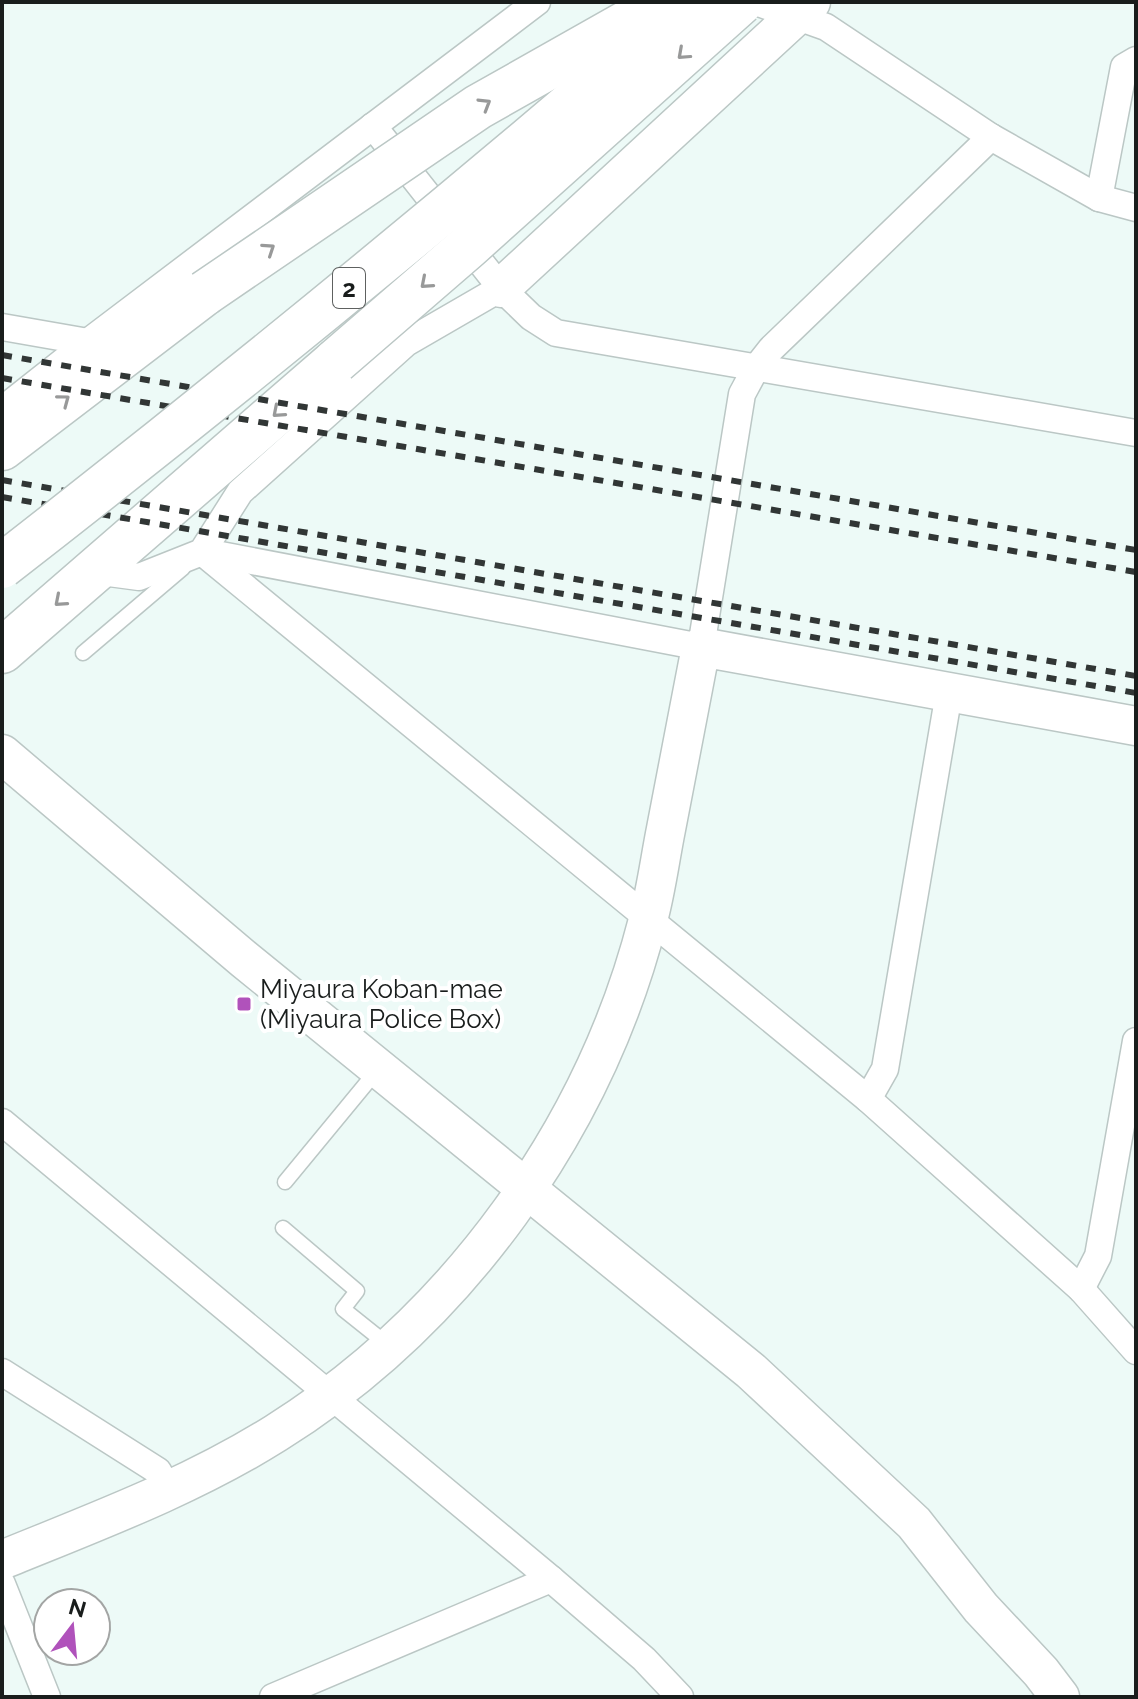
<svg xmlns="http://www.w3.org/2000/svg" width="1138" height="1699" viewBox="0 0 1138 1699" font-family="Raleway,sans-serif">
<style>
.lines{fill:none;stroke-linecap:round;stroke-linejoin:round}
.lane-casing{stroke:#bbc7c5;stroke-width:17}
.street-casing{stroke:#bbc7c5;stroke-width:29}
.secondary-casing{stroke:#bbc7c5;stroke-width:41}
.highway-casing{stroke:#bbc7c5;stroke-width:47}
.lane{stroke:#fff;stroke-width:14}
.street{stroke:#fff;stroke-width:26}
.secondary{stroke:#fff;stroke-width:38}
.highway{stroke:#fff;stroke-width:44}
.rail{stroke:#313635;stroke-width:6;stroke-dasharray:10 10;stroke-linecap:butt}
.highway-bridge-casing{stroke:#bbc7c5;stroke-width:47;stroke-linecap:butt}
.highway-bridge{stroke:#fff;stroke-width:44}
.oneway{stroke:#989999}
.poi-dot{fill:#b052bb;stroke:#fff;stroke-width:3}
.labels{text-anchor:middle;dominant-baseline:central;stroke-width:8;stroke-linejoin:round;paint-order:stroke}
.shield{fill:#fff;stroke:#5e6160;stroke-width:2}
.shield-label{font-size:24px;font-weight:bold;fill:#191d1c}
.poi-label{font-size:26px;fill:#191d1c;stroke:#fff;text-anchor:start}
</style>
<rect width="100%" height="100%" fill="#edfaf7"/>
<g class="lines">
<!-- lane casing -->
<g class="lane-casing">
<g id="lane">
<polyline points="83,653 183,568"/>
<polyline points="285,1182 379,1068"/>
<polyline points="283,1228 357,1291 343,1309 388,1345"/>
</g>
</g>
<!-- street casing -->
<g class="street-casing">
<g id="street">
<polyline points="756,2 826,27 991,137 1099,198 1136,208"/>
<polyline points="373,126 501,288 531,317 556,333 1136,433"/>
<polyline points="1099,198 1124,67 1136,60"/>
<polyline points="2,327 88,342"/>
<polyline points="2,410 88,342 537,2"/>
<polyline points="202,552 868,1099 1081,1289 1136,1351"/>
<polyline points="205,552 701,647 742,394 756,368 771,349 991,137"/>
<polyline points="94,571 139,577 202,552 240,492 406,343 501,288"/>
<polyline points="868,1099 885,1069 949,693"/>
<polyline points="2,1122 551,1579 644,1659 680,1697"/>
<polyline points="1081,1289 1098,1256 1136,1041"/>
<polyline points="2,1372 158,1471 169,1491"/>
<polyline points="2,1584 47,1697"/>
<polyline points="273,1697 551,1579"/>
</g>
</g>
<!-- secondary casing -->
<g class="secondary-casing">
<g id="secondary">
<polyline points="501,288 811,2"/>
<polyline points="2,754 245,960 751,1371 914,1523 981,1608 1041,1672 1060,1697"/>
<path d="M2,1560C95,1522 190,1487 276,1433C458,1319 595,1128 648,920C656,891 660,859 666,829C677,769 689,708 701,647L1136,726"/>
</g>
</g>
<!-- highway casing -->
<g class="highway-casing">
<g id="highway">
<polyline points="2,448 205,293"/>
<polyline points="2,651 336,361"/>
</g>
</g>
<!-- lane -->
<use href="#lane" class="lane"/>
<!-- street -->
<use href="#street" class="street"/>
<!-- secondary -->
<use href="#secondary" class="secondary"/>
<!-- highway -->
<use href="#highway" class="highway"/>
<!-- rail -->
<g class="rail">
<polyline points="2,355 1136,550"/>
<polyline points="2,378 1136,572"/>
<polyline points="2,480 1136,676"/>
<polyline points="2,497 1136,693"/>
</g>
<!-- highway-bridge casing -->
<g class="highway-bridge-casing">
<g id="highway-bridge">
<polyline points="205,293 478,107 662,3"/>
<polyline points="336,361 469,246 741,2"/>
<path d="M2,566C236,384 465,196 690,2"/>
</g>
</g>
<!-- highway-bridge -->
<use href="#highway-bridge" class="highway-bridge"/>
</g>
<!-- one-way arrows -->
<defs><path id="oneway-chevron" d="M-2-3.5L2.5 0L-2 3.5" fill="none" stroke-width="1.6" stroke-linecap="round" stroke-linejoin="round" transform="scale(2)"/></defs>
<g class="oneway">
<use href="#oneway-chevron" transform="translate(683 54) rotate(138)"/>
<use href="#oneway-chevron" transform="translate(485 104) rotate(-31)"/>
<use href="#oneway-chevron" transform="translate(269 249) rotate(-34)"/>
<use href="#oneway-chevron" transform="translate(426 283) rotate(139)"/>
<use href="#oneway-chevron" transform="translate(64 400) rotate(-37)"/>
<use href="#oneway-chevron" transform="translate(278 412) rotate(139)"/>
<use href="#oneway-chevron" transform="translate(60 601) rotate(139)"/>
</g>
<!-- markers -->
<rect class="poi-dot" x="236" y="996" width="16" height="16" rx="4"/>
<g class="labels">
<!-- shield labels -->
<rect class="shield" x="333" y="268" width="32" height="40" rx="6"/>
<g class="shield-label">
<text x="349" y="288">2</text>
</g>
<!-- poi labels -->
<g class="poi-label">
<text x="260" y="989">Miyaura Koban-mae<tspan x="260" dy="30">(Miyaura Police Box)</tspan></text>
</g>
</g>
<!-- border -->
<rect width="1138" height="1699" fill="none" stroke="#191d1c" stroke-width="8"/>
<!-- north arrow -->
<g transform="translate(72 1627) rotate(16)"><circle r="38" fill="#ffffff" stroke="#a3a5a4" stroke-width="2"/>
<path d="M0-6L14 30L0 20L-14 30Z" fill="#b052bb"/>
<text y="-12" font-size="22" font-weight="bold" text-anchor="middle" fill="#191d1c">N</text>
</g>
</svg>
